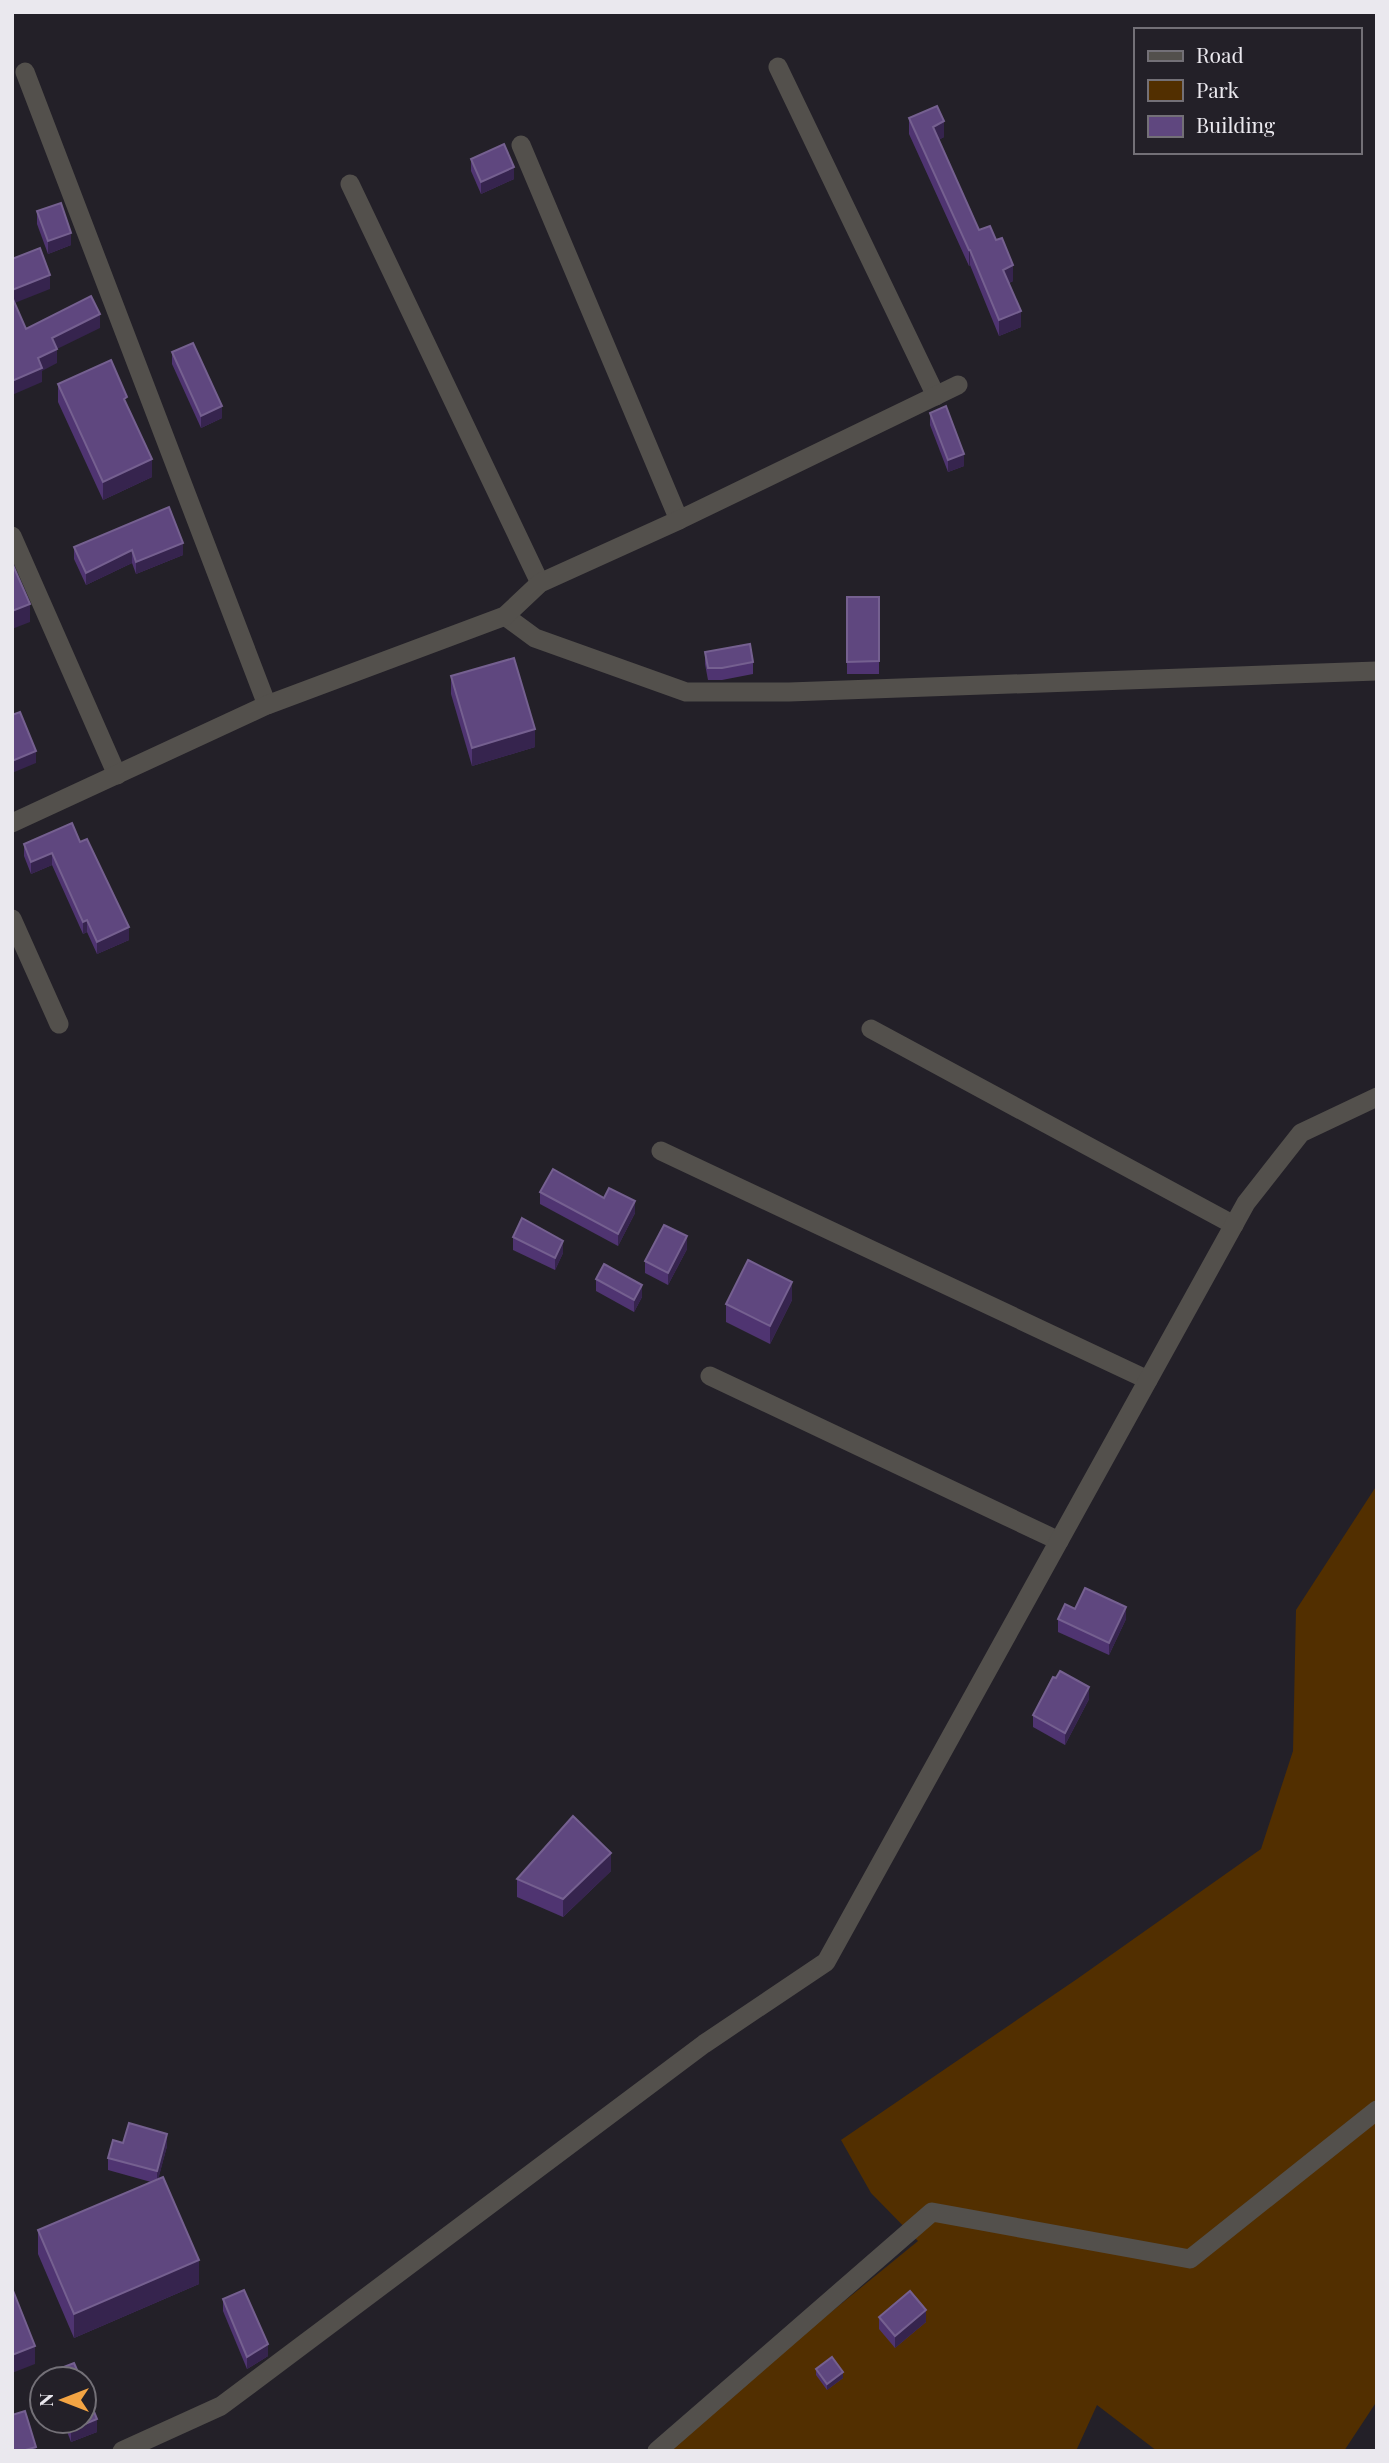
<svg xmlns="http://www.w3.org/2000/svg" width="1389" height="2463" viewBox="0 0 1389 2463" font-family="'Playfair Display',serif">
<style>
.green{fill:#522f00}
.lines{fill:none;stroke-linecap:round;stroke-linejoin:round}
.minor{stroke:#53504c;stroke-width:19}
.wall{fill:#4f3471}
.shaded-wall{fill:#36244e}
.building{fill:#5f477f;stroke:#756090;stroke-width:2}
</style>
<rect width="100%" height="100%" fill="#232028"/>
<!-- green -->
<polygon class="green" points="1377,1485 1377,2401 1344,2451 1157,2451 1097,2405 1076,2451 661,2451 918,2241 871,2193 841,2140 1077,1979 1261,1849 1293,1751 1296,1610"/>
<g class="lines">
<!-- minor -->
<g class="minor">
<polyline points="778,67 936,396"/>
<polyline points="25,72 267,705"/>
<polyline points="521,145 679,520"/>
<polyline points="350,184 540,583"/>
<polyline points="12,536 117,775"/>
<polyline points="505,616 535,638 686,692 789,692 1377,671"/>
<polyline points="12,823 267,705 505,616 540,583 679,520 958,385"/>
<polyline points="12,919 59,1024"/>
<polyline points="871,1029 1234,1225"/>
<polyline points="661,1151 1148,1380"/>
<polyline points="710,1376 1059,1541"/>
<polyline points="122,2451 221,2406 704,2044 826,1962 1246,1203 1301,1133 1377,1097"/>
<polyline points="657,2451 932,2212 1190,2259 1377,2110"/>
</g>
</g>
<!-- wall -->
<g class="wall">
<polygon points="909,118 944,137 938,140 979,230 1013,281 1009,283 1021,327 999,336 970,265 969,266 909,134"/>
<polygon points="471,159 514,179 481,194 471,171"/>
<polygon points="37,211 71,245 48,254 37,224"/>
<polygon points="172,352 222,418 201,428 172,364"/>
<polygon points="58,384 127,406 152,477 103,500 58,402"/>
<polygon points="930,413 964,466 948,472 930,425"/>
<polygon points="74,547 183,555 136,574 132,563 86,585 74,559"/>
<rect x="847" y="597" width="32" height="77"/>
<polygon points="705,652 753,662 753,674 722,680 708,680 705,664"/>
<polygon points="451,676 535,747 472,766 451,694"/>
<polygon points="80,842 129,940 97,954 87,932 83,934 52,865 31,874 24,856 24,844"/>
<polygon points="540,1192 604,1198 635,1213 618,1246 540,1204"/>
<polygon points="513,1237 563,1253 555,1270 513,1250"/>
<polygon points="687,1249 668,1285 645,1273 645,1261"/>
<polygon points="596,1279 642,1297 634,1312 596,1291"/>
<polygon points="792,1300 770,1344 726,1322 726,1304"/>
<polygon points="1075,1609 1126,1619 1109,1655 1058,1632 1058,1619"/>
<polygon points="1089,1699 1065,1745 1033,1727 1033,1715"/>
<polygon points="611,1871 563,1917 517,1897 517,1879"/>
<polygon points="123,2143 167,2146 158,2179 199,2284 74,2338 38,2254 38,2230 151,2182 108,2170 108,2158"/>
<polygon points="223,2299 268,2356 247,2369 223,2311"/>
<polygon points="879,2317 926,2322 895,2348 879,2329"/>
<polygon points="816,2369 843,2378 827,2390 816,2375"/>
<polygon points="63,2421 84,2421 97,2432 71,2442"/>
</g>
<!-- shaded-wall -->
<g class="shaded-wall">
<polygon points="944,121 944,137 933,143 933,127"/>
<polygon points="514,167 514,179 481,194 481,182"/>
<polygon points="71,233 71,245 48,254 48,241"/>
<polygon points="969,250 970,250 970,265 969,266"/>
<polygon points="1013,265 1013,281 1003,285 1003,270"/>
<polygon points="50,275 50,289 12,304 12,290"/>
<polygon points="1021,311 1021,327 999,336 999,320"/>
<polygon points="100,314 100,328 57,349 57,363 42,371 42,382 12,395 12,381 38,358 52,338"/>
<polygon points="222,406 222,418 201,428 201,416"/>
<polygon points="964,454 964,466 948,472 948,460"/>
<polygon points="152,459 152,477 103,500 103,482"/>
<polygon points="183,543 183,555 136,574 136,562"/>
<polygon points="132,550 132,563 86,585 86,573"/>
<polygon points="30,604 30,622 12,629 12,611"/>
<polygon points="535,729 535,747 472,766 472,748"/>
<polygon points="36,751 36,763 12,773 12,761"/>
<polygon points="52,853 52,865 31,874 31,862"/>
<polygon points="87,920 87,932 83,934 83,922"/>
<polygon points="129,927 129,940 97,954 97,942"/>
<polygon points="635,1201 635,1213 618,1246 618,1234"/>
<polygon points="687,1236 687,1249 668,1285 668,1273"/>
<polygon points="563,1241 563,1253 555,1270 555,1258"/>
<polygon points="792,1282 792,1300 770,1344 770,1326"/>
<polygon points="642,1285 642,1297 634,1312 634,1300"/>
<polygon points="1126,1607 1126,1619 1109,1655 1109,1643"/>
<polygon points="1089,1687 1089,1699 1065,1745 1065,1733"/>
<polygon points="611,1853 611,1871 563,1917 563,1899"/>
<polygon points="167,2134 167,2146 157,2184 157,2171"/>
<polygon points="199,2260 199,2284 74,2338 74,2314"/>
<polygon points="926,2310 926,2322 895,2348 895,2336"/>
<polygon points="268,2344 268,2356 247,2369 247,2357"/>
<polygon points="35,2346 35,2364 12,2373 12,2355"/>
<polygon points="843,2372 843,2378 827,2390 827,2384"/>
<polygon points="97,2419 97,2432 71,2442 71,2430"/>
<polygon points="36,2447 36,2451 22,2451"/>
</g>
<!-- building -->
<g class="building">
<polygon points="937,106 944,121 933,127 979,230 990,226 996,240 1002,238 1013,265 1003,270 1021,311 999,320 970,250 969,250 909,118"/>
<polygon points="504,144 514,167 481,182 471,159"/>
<polygon points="61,203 71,233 48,241 37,211"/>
<polygon points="40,248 50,275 12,290 12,259"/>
<polygon points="91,296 100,314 52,338 57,349 38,358 42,368 12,381 12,297 26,329"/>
<polygon points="193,343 222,406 201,416 172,352"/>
<polygon points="111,360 127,397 124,399 152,459 103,482 58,384"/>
<polygon points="946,406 964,454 948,460 930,413"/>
<polygon points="169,507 183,543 136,562 132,550 86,573 74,547"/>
<polygon points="12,563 30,604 12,611"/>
<polygon points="847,597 879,597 879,661 847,662"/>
<polygon points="750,644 753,662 722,668 708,668 705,652"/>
<polygon points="514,658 535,729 472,748 451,676"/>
<polygon points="20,712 36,751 12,761 12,715"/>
<polygon points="72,823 80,842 87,839 129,927 97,942 87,920 83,922 52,853 31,862 24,844"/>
<polygon points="553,1169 604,1198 609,1188 635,1201 618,1234 540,1192"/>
<polygon points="522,1218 563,1241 555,1258 513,1237"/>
<polygon points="664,1225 687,1236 668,1273 645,1261"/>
<polygon points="748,1260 792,1282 770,1326 726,1304"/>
<polygon points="604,1264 642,1285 634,1300 596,1279"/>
<polygon points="1085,1588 1126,1607 1109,1643 1058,1619 1065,1604 1075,1609"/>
<polygon points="1060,1671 1089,1687 1065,1733 1033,1715 1053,1677 1056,1678"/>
<polygon points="573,1816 611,1853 563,1899 517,1879"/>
<polygon points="129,2123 167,2134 157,2171 108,2158 113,2140 123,2143"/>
<polygon points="163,2177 199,2260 74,2314 38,2230"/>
<polygon points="12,2288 35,2346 12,2355"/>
<polygon points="244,2290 268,2344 247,2357 223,2299"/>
<polygon points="910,2291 926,2310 895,2336 879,2317"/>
<polygon points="832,2357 843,2372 827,2384 816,2369"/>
<polygon points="74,2363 81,2379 51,2379 48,2373"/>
<polygon points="84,2387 97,2419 71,2430 68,2421 84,2421"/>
<polygon points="25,2411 36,2447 22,2451 12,2451 12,2415"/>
</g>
<!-- border -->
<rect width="1389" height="2463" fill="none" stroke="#eae8ee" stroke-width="28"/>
<!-- legend -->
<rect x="1134" y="28" width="228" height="126" fill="#232028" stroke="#737077" stroke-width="2"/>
<rect x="1148" y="51" width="35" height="10" fill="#53504c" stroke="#737077" stroke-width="2"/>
<text x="1196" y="63" font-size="21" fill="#eae8ee">Road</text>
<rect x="1148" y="80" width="35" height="21" fill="#522f00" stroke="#737077" stroke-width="2"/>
<text x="1196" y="98" font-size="21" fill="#eae8ee">Park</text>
<rect x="1148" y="116" width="35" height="21" fill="#5f477f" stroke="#737077" stroke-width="2"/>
<text x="1196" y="133" font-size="21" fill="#eae8ee">Building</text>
<!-- north arrow -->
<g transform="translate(63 2400) rotate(270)"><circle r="33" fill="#232028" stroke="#737077" stroke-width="2"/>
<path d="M0-5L12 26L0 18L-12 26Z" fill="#f3a443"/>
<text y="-10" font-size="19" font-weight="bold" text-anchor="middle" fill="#eae8ee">N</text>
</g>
</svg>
